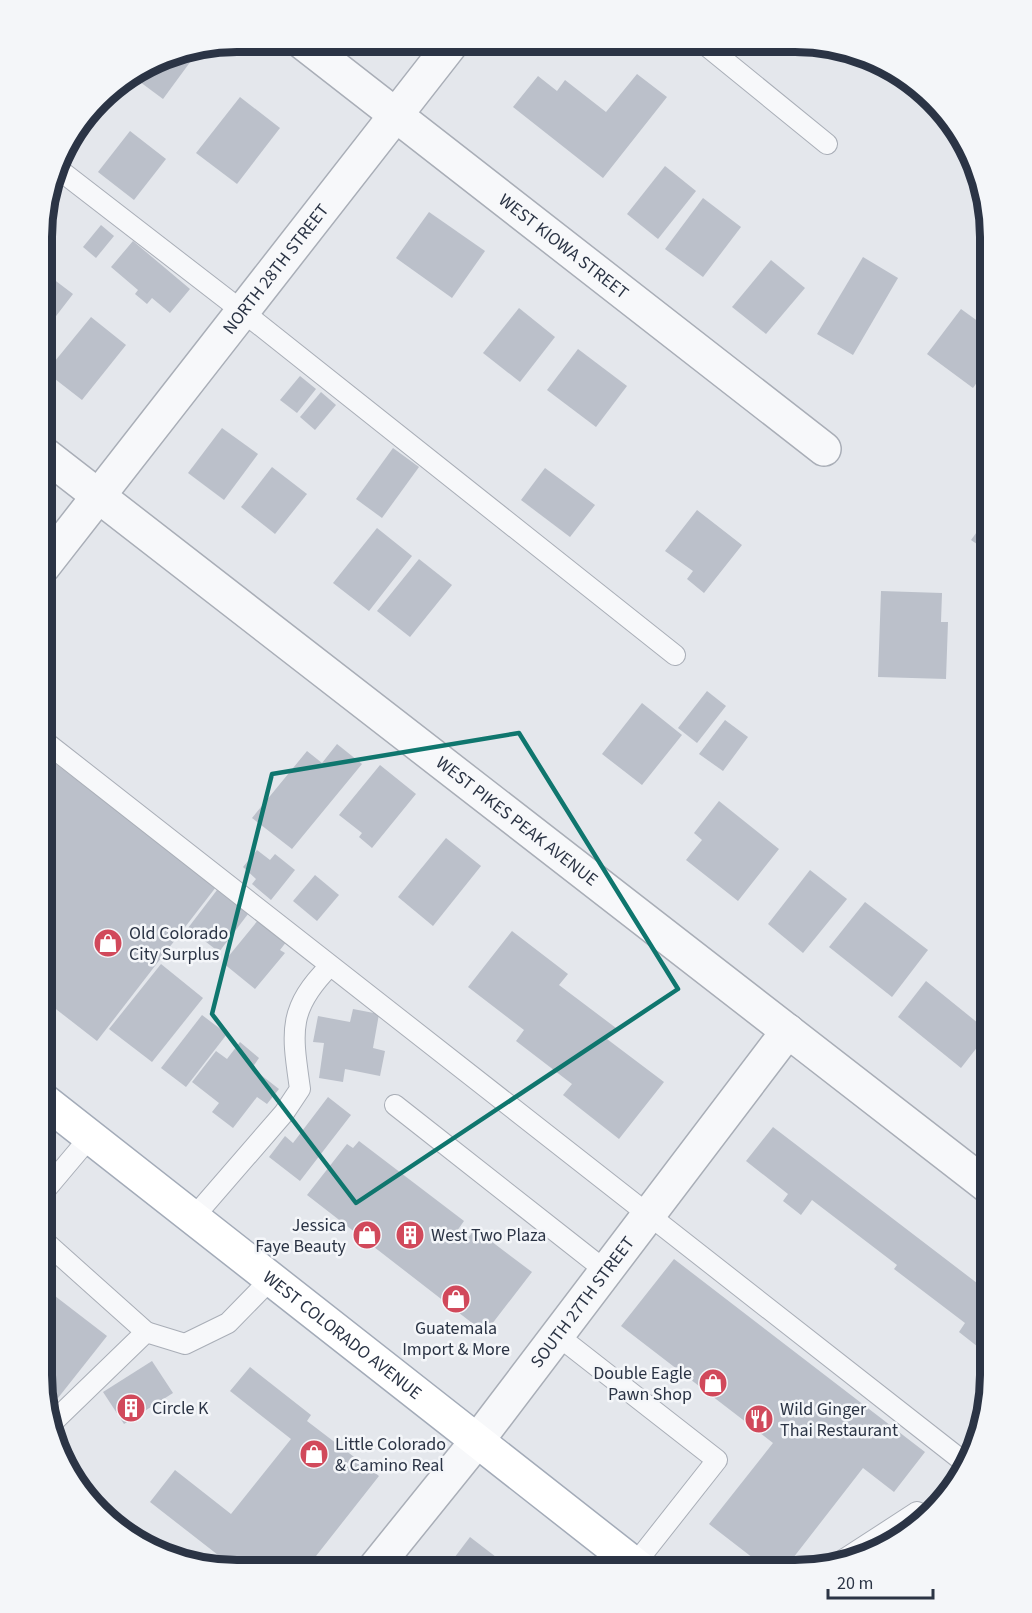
<svg xmlns="http://www.w3.org/2000/svg" width="1032" height="1613" viewBox="0 0 1032 1613" font-family="'Source Sans 3',sans-serif">
<style>
.building{fill:#bbc0ca}
.lines{fill:none;stroke-linecap:round;stroke-linejoin:round}
.lane-casing{stroke:#a9aeb7;stroke-width:22}
.street-casing{stroke:#a9aeb7;stroke-width:36}
.primary-casing{stroke:#a3abb8;stroke-width:36}
.lane{stroke:#f7f8fa;stroke-width:20}
.street{stroke:#f7f8fa;stroke-width:33}
.primary{stroke:#fff;stroke-width:33}
.marked{fill:none;stroke:#0f766e;stroke-width:4.5;stroke-linejoin:round}
.labels{text-anchor:middle;dominant-baseline:central;stroke-width:5;stroke-linejoin:round;paint-order:stroke}
.street-label{font-size:18px;fill:#2b3445;stroke:#f4f6f9}
.poi-label{font-size:18px;fill:#2b3445;stroke:#f4f6f9;text-anchor:start}
.rim{fill:none;stroke:#2b3445;stroke-width:8}
</style>
<rect width="100%" height="100%" fill="#e4e7ec"/>
<!-- building -->
<g class="building">
<polygon points="199,50 163,99 132,76 163,57"/>
<polygon points="637,74 667,97 603,178 513,107 538,76 557,91 565,80 606,112"/>
<polygon points="240,97 280,128 237,184 196,153"/>
<polygon points="130,131 166,159 134,200 98,172"/>
<polygon points="665,166 696,191 658,239 627,214"/>
<polygon points="703,198 741,227 703,277 665,249"/>
<polygon points="429,212 485,251 452,298 396,258"/>
<polygon points="101,225 114,236 96,258 83,247"/>
<polygon points="133,241 190,289 170,313 152,298 147,304 135,294 138,290 111,267"/>
<polygon points="863,257 898,278 853,355 817,334"/>
<polygon points="771,260 805,288 766,334 732,307"/>
<polygon points="44,272 73,294 43,333 44,284"/>
<polygon points="519,308 555,337 520,382 483,353"/>
<polygon points="961,309 990,330 990,364 973,388 927,354"/>
<polygon points="91,317 126,345 82,400 46,372"/>
<polygon points="578,349 627,386 596,427 547,390"/>
<polygon points="300,376 316,389 297,413 280,400"/>
<polygon points="321,392 336,405 315,430 300,417"/>
<polygon points="222,428 258,454 224,500 188,473"/>
<polygon points="393,448 419,467 382,518 356,499"/>
<polygon points="272,467 307,494 275,534 241,507"/>
<polygon points="545,468 595,505 570,537 521,500"/>
<polygon points="697,510 742,545 704,593 687,579 693,571 665,551"/>
<polygon points="990,514 990,553 971,540"/>
<polygon points="377,528 412,556 369,611 333,583"/>
<polygon points="419,559 452,585 410,637 377,611"/>
<polygon points="881,591 942,593 941,622 948,622 946,679 878,677"/>
<polygon points="707,691 726,706 697,743 678,728"/>
<polygon points="642,703 682,735 642,785 602,754"/>
<polygon points="725,720 748,737 723,771 699,754"/>
<polygon points="337,744 362,764 292,849 252,818 307,751 322,763"/>
<polygon points="43,754 216,887 97,1041 43,999"/>
<polygon points="380,765 416,794 372,848 359,837 362,833 339,815"/>
<polygon points="719,801 779,849 738,901 686,860 702,840 694,833"/>
<polygon points="446,838 481,866 433,926 398,897"/>
<polygon points="257,850 270,860 275,854 295,870 271,900 252,884 256,879 243,867"/>
<polygon points="810,870 847,899 803,953 768,924"/>
<polygon points="315,875 339,895 317,921 293,901"/>
<polygon points="217,890 248,914 219,952 188,928"/>
<polygon points="865,902 928,950 892,997 829,947"/>
<polygon points="259,919 287,941 280,950 285,953 255,989 223,963"/>
<polygon points="512,931 568,974 559,985 616,1028 607,1039 664,1082 619,1139 563,1095 572,1084 516,1041 524,1030 468,987"/>
<polygon points="161,964 203,998 152,1062 109,1029"/>
<polygon points="926,981 989,1032 961,1068 898,1017"/>
<polygon points="353,1009 379,1014 373,1048 385,1051 380,1076 345,1069 343,1082 319,1078 324,1043 313,1042 318,1016 350,1022"/>
<polygon points="202,1015 227,1034 186,1087 161,1068"/>
<polygon points="240,1042 259,1058 252,1068 279,1089 267,1104 257,1097 233,1128 212,1112 219,1103 192,1082 216,1051 227,1059"/>
<polygon points="990,1066 990,1091 977,1082"/>
<polygon points="328,1097 351,1115 300,1181 269,1157 285,1136 293,1143"/>
<polygon points="773,1127 990,1293 990,1350 987,1354 959,1332 965,1323 894,1269 897,1265 812,1200 801,1215 783,1201 788,1194 746,1161"/>
<polygon points="359,1141 464,1221 457,1231 467,1239 475,1229 532,1272 485,1333 307,1195 347,1144 353,1148"/>
<polygon points="674,1259 925,1452 894,1492 863,1468 783,1571 770,1571 709,1524 773,1443 621,1326"/>
<polygon points="42,1286 107,1336 58,1398 45,1388 42,1375"/>
<polygon points="152,1361 173,1393 124,1424 103,1392"/>
<polygon points="250,1367 311,1415 307,1421 379,1476 305,1570 236,1569 150,1502 175,1470 231,1514 291,1439 230,1391"/>
<polygon points="470,1537 513,1570 445,1570"/>
</g>
<g class="lines">
<!-- lane casing -->
<g class="lane-casing">
<g id="lane">
<polyline points="703,43 827,144"/>
<polyline points="57,168 242,311 675,655"/>
<polyline points="43,740 964,1462"/>
<polyline points="395,1105 606,1271"/>
<polyline points="42,1194 90,1137"/>
<path d="M193,1218L284,1113L300,1089C292,1032 287,1009 330,966"/>
<polyline points="42,1239 146,1332"/>
<polyline points="557,1335 717,1460 635,1564"/>
<polyline points="52,1423 146,1332 185,1344 228,1323 271,1279"/>
<polyline points="840,1562 917,1512 928,1517"/>
</g>
</g>
<!-- street casing -->
<g class="street-casing">
<g id="street">
<path id="s1" d="M302,42L824,449"/>
<path id="s2" d="M43,453L990,1188"/>
<path id="s3" d="M43,567L452,43"/>
<path id="s4" d="M373,1570L477,1441L788,1031"/>
</g>
</g>
<!-- primary casing -->
<g class="primary-casing">
<g id="primary">
<path id="s5" d="M42,1099L643,1571"/>
</g>
</g>
<!-- lane -->
<use href="#lane" class="lane"/>
<!-- street -->
<use href="#street" class="street"/>
<!-- primary -->
<use href="#primary" class="primary"/>
</g>
<!-- marked area -->
<path class="marked" d="M519,733L678,989L356,1203L212,1014L272,774Z"/>
<!-- icons -->
<defs>
<g id="shop-disc" transform="scale(1.5)"><circle r="9.5" fill="#d1495b" stroke="#f4f6f9"/><path d="M-5-2.5h2.3a2.7 3.5 0 0 1 5.4 0H5L5.5 6h-11ZM-1.5-2.5h3a1.5 2.3 0 0 0-3 0Z" fill="#fff"/></g>
<g id="building-disc" transform="scale(1.5)"><circle r="9.5" fill="#d1495b" stroke="#f4f6f9"/><path d="M-4-6H4V6H1V3H-1V6H-4ZM-2.5-4.3h1.7v1.8h-1.7ZM.8-4.3h1.7v1.8H.8ZM-2.5-1h1.7V.8h-1.7ZM.8-1h1.7V.8H.8Z" fill="#fff"/></g>
<g id="restaurant-disc" transform="scale(1.5)"><circle r="9.5" fill="#d1495b" stroke="#f4f6f9"/><path d="M-5-6h1v4h1v-4h1v4h1v-4h1v5L-1.5 .5V6h-2V.5L-5-1ZM5-6V6H3V1.5H1.5Q1.5-4 5-6Z" fill="#fff"/></g>
</defs>
<g fill-rule="evenodd">
<use href="#shop-disc" x="108" y="943"/>
<use href="#shop-disc" x="367" y="1235"/>
<use href="#building-disc" x="410" y="1235"/>
<use href="#shop-disc" x="456" y="1299"/>
<use href="#shop-disc" x="713" y="1383"/>
<use href="#building-disc" x="131" y="1408"/>
<use href="#restaurant-disc" x="759" y="1419"/>
<use href="#shop-disc" x="314" y="1454"/>
</g>
<g class="labels">
<!-- street labels -->
<g class="street-label">
<text stroke="none"><textPath href="#s1" startOffset="332">WEST KIOWA STREET</textPath></text>
<text stroke="none"><textPath href="#s3" startOffset="378">NORTH 28TH STREET</textPath></text>
<text stroke="none"><textPath href="#s2" startOffset="600">WEST PIKES PEAK AVENUE</textPath></text>
<text stroke="none"><textPath href="#s4" startOffset="340">SOUTH 27TH STREET</textPath></text>
<text stroke="none"><textPath href="#s5" startOffset="382">WEST COLORADO AVENUE</textPath></text>
</g>
<!-- poi labels -->
<g class="poi-label">
<text x="129" y="933">Old Colorado<tspan x="129" dy="21">City Surplus</tspan></text>
<text x="346" y="1225" text-anchor="end">Jessica<tspan x="346" dy="21">Faye Beauty</tspan></text>
<text x="431" y="1235">West Two Plaza</text>
<text x="456" y="1328" text-anchor="middle">Guatemala<tspan x="456" dy="21">Import &amp; More</tspan></text>
<text x="692" y="1373" text-anchor="end">Double Eagle<tspan x="692" dy="21">Pawn Shop</tspan></text>
<text x="152" y="1408">Circle K</text>
<text x="780" y="1409">Wild Ginger<tspan x="780" dy="21">Thai Restaurant</tspan></text>
<text x="335" y="1444">Little Colorado<tspan x="335" dy="21">&amp; Camino Real</tspan></text>
</g>
</g>
<!-- crop -->
<path d="M0 0H1032V1613H0ZM237 52H795A185 185 0 0 1 980 237V1375A185 185 0 0 1 795 1560H237A185 185 0 0 1 52 1375V237A185 185 0 0 1 237 52Z" fill="#f4f6f9" fill-rule="evenodd"/>
<path class="rim" d="M237 52H795A185 185 0 0 1 980 237V1375A185 185 0 0 1 795 1560H237A185 185 0 0 1 52 1375V237A185 185 0 0 1 237 52Z"/>
<!-- scale -->
<path d="M828 1589v9h105v-9" fill="none" stroke="#2b3445" stroke-width="3"/>
<text x="837" y="1589" font-size="18" fill="#2b3445" stroke="#f4f6f9" stroke-width="4.5" paint-order="stroke">20 m</text>
</svg>
